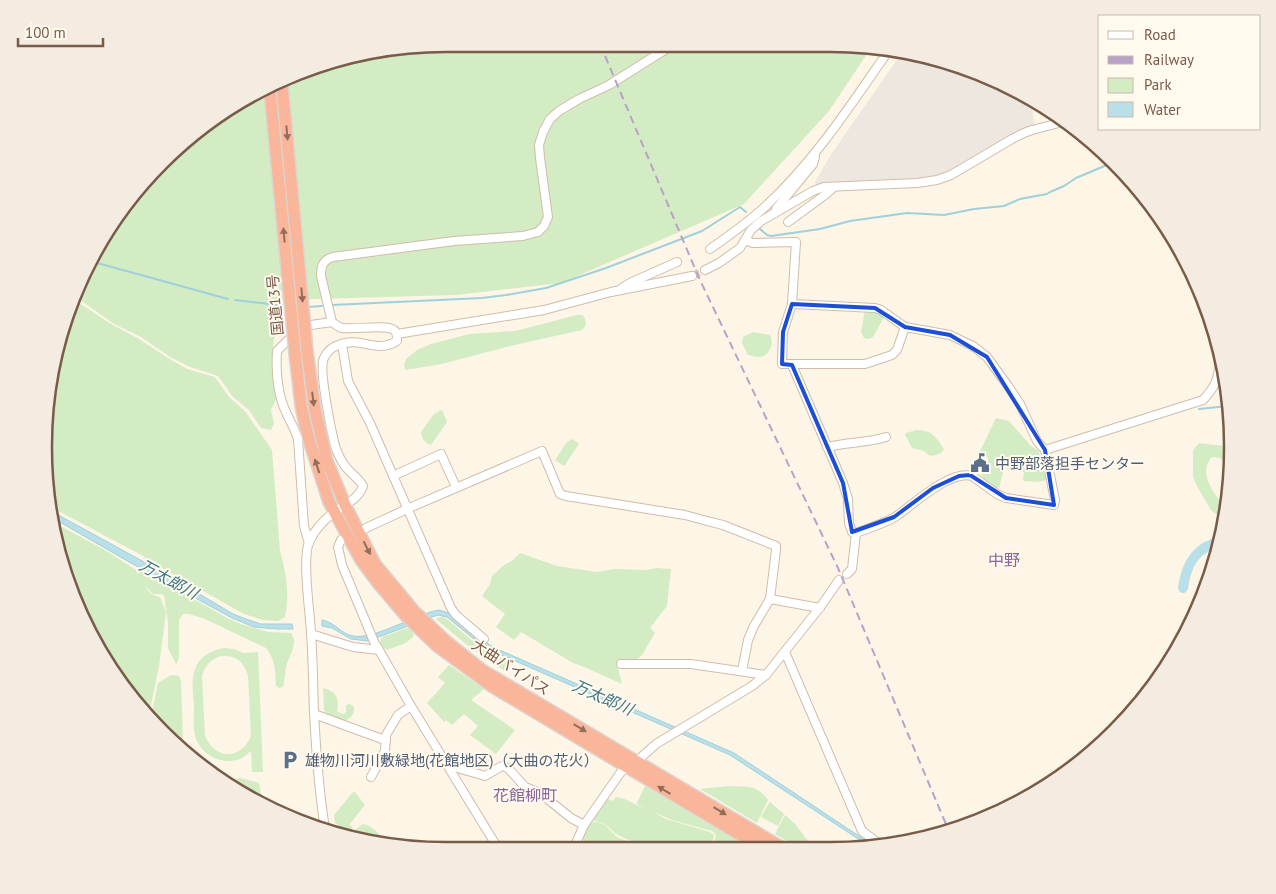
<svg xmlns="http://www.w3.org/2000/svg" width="1276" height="894" viewBox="0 0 1276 894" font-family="'PT Sans','Noto Sans JP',sans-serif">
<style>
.industrial{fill:#eee7e0}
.green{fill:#d3ecc3;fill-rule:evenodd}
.water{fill:#b9e0e8;stroke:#9fd0db}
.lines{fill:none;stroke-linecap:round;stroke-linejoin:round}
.stream{stroke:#9fd0db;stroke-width:2}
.river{stroke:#b9e0e8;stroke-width:10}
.minor-tunnel{stroke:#dccebf;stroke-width:8;stroke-dasharray:8 4;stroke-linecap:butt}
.minor-casing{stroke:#d0bdab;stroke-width:10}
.highway-casing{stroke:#dcd4d0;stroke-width:14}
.minor{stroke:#fff;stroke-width:8}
.highway{stroke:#fab69a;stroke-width:11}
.rail{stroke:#b8a3c8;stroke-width:2;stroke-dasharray:8 5;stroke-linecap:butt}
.highway-bridge-casing{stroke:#dcd4d0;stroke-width:14;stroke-linecap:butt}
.highway-bridge{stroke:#fab69a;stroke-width:11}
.oneway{fill:#936d59}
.marked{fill:none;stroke:#1d4ed8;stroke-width:4;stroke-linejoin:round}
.labels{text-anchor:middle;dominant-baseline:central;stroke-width:4;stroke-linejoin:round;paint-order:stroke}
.street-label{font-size:15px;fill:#795b49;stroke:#fff9ee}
.service-label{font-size:15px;fill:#4e5e75;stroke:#fff9ee;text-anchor:start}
.neighbourhood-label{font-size:16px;fill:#8b659c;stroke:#fff9ee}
.water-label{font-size:16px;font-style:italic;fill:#3f7886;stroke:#fff9ee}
.rim{fill:none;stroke:#795b49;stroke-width:2.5}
</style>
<rect width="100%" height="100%" fill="#fdf5e6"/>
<!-- industrial -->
<polygon class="industrial" points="903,51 907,51 1008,85 1031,102 1035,126 960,167 937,177 914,179 828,183 816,186 815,182 832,153"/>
<!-- green -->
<g class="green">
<polygon points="447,44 829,44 871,48 829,111 744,204 561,283 456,295 280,300 273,347 272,369 278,395 271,410 274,423 271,430 261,428 249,410 233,397 218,376 190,367 170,357 141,337 114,324 79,299 73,297 75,292 144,181 223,112 342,58"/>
<path d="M73,299L102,318L109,323L139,339L168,358L187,369L215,377L229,397L245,411L272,450L280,551C286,571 290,596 285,617L278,621L263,620L244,614L148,560L143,556L51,507L47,395Z"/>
<polygon points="865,310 881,311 884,317 873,337 868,339 864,338 861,332"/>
<path d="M577,315H583C586,322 588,325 582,330L510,346L442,364L405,370L404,365L406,359L417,350L431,344L469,334L515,331Z"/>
<path d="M753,332L770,335C775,344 769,358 757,357C754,357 751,355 748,355L742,343L743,337Z"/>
<path d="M441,410L443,412L447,422L431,445C425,444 421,437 421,432L434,414Z"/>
<polygon points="996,418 1009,421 1032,447 1038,450 1042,459 1046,480 1038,482 1024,481 1023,479 1024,472 1004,468 999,488 995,488 990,486 981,475 989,459 979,453"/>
<path d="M916,430C932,430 935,436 944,449C941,455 935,455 930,456L924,451L912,448L905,435L906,433Z"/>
<polygon points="572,439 579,444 564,466 555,460 567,442"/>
<path d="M1199,443L1232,447L1231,462L1215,457L1211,458C1210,460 1208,462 1207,465C1202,478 1217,499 1226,507L1225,519L1220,517L1211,510L1198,488L1193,477V450Z"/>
<path d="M51,521L103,549L136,570L139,576L138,573L140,570L144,571L229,619L241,624L268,632L291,633C299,644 289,655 286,667C285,673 285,680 283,687L279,688L276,686C275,671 276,661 266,648L205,619L189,614H183L179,620V657L177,663L176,664L168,648V623L164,596L162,594H153L145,586C148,592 153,596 160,597L166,612L159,666L149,715L85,626L51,525Z"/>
<polygon points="520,553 557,566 597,572 614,569 646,570 657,568 671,569 667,606 650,628 655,633 642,655 636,660 620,662 618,668 622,684 582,666 573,663 521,632 514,640 496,627 505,614 482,596 490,584 492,576 504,565 512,561"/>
<polygon points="443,617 448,620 475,643 493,654 512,663 505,671 466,644 437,620 437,618"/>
<path d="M407,628L411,630L414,635C409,644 396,646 387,650L383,647L380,642L382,637Z"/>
<path d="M224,648L235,649L243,653L258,652L263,772H252L251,751C248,753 245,756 242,758C224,767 200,755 195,736C193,726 194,715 194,705C193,691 190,676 198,663C204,654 213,650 224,648ZM221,656C236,655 244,661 248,676L251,736C241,760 215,760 205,736L202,676C205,665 210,660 221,656Z"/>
<polygon points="449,665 484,689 471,700 515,730 496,754 470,735 478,726 464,714 452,725 446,720 444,722 427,703 445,683 438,677"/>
<polygon points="171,675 179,676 181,681 183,743 182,749 162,732 151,717 158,683"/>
<path d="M323,688C336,691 340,698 337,711L340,713L344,714L346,712V705L350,704L354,707C355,714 350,719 344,721L327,715L324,710Z"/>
<polygon points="241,778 259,783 263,804 221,781"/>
<path d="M645,786L753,850H713L716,835L712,831L675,821L653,812L666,819L710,832L714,835L711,850H645C638,842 629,841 620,836C609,830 607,821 592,821L591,818L607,799L613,801L616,797C627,798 637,806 648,810L638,805L637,803Z"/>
<path d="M729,786C746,787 757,784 768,800L757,823L700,789Z"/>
<polygon points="354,791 365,805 349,825 353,827 350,832 335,823 334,815"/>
<polygon points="770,802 784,814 778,826 761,817 769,803"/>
<polygon points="785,815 795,824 815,850 803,850 775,834"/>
<polygon points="590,822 598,822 605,825 617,837 641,847 644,850 612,850 604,847 595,848 589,847 583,839 583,834"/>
<path d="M363,824C369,825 377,831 380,835V837L370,843L346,836Z"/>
</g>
<!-- water -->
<g class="water">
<polygon points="51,511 166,574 233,614 246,619 261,624 292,624 293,629 277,629 254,627 232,618 131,563 51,517"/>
<path d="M439,610L449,613L475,636L495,648L734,753L874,846H869L730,755L497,653L480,644L447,617L438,615L432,617L368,641L351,639L332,628L322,626V620C335,622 341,634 353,636C375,640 415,614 439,610Z"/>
</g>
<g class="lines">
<!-- stream -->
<g class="stream">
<polyline points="760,229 767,235 771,236 820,229 850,221 907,213 944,215 974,209 1004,206 1020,199 1047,194 1050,192 1064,186 1076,178 1114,162"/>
<polyline points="93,263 101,264 228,299"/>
<polyline points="235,300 287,306"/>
<polyline points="332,305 482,298 506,295 546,288 606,268 702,231 740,207 746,212"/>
<polyline points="307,307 322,306"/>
<polyline points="1199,409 1228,406"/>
</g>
<!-- river -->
<path class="river" d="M1183,588C1186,565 1195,547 1220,542"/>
<!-- minor-tunnel -->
<polyline class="minor-tunnel" points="692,276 705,270"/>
<!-- minor casing -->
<g class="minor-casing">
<g id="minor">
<polyline points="775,213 776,209 813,164 815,157"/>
<polyline points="788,222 825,195 834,187"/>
<path d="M745,240L753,243L796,242L792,304L875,308L881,310L905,327L950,335L973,346L987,357L1008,386L1020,404L1037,441L1045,450L1055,500L1054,505L1006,498L997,494L972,476C949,470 913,505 895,517C883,524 869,528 856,533"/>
<path d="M710,249C730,235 750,221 768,204C816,159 852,103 889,50"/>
<polyline points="705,270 719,263 740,248 751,230 761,221 813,191 824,187 917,183 937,180 951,175 1012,139 1024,133 1032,130 1059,123"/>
<polyline points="622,288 630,283 677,262"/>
<polyline points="792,304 783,332 782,364 865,364 892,355 897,350 905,327"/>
<polyline points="397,334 544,310 611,292 692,276"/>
<polyline points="342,344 348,381 370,423 451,608 456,615 484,639"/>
<polyline points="792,365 843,483 848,499 849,523 852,532 856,533 852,569 847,574"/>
<path d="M827,447C847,442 867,443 886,437"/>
<path d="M1045,450L1203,400C1218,384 1218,377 1221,356"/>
<polyline points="393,476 441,454 456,487"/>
<polyline points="366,528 407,509 542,451 560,494 566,496 685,515 707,521 723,525 776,546 776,550 770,599"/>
<polyline points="341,540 338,547 342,565 375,644 379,650"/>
<path d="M309,543L304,526L298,439C294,426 286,415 282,402C277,386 276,367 277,351L288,340L311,325L332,322"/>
<polyline points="311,634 353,647 379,650 411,706 499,850"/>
<polyline points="785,652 862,831 881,845"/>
<polyline points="621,664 691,664 766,675"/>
<polyline points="742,671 748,640 754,626 770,599 820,608"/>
<polyline points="314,714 382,739 386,740"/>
<polyline points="447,765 485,776 502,766 508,768 525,787 540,793 571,818 584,825"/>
<polyline points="371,777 385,751 386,735 398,715 411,706"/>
<path d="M325,829C319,791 316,751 314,712C313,686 313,659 311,633C310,612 302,560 309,542C314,531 324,520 333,513C344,505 359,499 363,486C358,477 348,472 343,463C340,459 338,453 336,449C332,435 318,369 324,358C327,351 334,346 341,344C362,337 376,354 397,341C397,337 397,332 394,330C386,324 354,330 342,328C338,327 335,324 332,322L321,276C321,266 323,260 333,257L454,241L523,236L538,232L544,226L548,217L540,158L539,145L543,132L550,119L559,111L579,99L609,85L674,44"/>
<polyline points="573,850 584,825 621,772 637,761 656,744 752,686 766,675 821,606 839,580"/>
</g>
</g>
<!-- highway casing -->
<g class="highway-casing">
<g id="highway">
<polyline points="307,351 315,410 327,461 345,505 375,564 414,611 447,642 482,670 786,850"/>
<polyline points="295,353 301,405 305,424 310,443 329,502 361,560 378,583 405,615 436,645 493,687 766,850"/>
</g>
</g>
<!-- minor -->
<use href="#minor" class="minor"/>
<!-- highway -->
<use href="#highway" class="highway"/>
<!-- rail -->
<polyline class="rail" points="600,44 699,278 838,568 948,829"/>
<!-- highway-bridge casing -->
<g class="highway-bridge-casing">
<g id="highway-bridge">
<polyline points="282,85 307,351"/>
<polyline points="270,90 295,353"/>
</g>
</g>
<!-- highway-bridge -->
<use href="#highway-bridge" class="highway-bridge"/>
</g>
<!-- one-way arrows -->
<defs><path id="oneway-solid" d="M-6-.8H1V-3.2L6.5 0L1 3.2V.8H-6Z" transform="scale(1.25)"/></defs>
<g class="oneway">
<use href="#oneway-solid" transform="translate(287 133) rotate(85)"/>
<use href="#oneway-solid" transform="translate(284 235) rotate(-95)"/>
<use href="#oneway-solid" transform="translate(302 295) rotate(85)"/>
<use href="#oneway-solid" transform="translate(313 399) rotate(83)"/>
<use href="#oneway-solid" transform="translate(317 466) rotate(-108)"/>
<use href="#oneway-solid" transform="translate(367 548) rotate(63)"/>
<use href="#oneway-solid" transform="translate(580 728) rotate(31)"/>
<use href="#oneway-solid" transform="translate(664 790) rotate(-149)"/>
<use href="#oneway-solid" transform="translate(720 811) rotate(31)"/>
</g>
<!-- marked area -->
<path class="marked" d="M792,304L875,308L905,327L950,335L987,357L1045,450L1054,505L1006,498L970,475L959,476L933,488L894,517L852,532L843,483L792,365L782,364L783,332Z"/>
<!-- icons -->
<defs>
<g id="civic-bare" transform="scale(1.5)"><path d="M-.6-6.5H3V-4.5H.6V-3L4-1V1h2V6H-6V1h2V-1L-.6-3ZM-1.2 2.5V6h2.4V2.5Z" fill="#5c6f8a" stroke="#fff9ee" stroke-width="2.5" paint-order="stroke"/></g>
<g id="parking-bare" transform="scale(1.5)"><path d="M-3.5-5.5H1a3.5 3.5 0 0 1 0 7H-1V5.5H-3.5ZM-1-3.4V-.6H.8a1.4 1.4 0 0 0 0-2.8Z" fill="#5c6f8a" stroke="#fff9ee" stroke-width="2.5" paint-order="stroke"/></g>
</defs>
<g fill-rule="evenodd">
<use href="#civic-bare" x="980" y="463"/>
<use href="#parking-bare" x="290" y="760"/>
</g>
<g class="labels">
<!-- street labels -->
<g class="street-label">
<text transform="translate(275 305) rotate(-95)">国道13号</text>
<text transform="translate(511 667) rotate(33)">大曲バイパス</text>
</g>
<!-- service labels -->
<g class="service-label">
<text x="995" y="463">中野部落担手センター</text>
<text x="305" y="760">雄物川河川敷緑地(花館地区)（大曲の花火）</text>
</g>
<!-- neighbourhood labels -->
<g class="neighbourhood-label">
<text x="1004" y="560">中野</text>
<text x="525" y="795">花館柳町</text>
</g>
<!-- water labels -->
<g class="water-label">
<text transform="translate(169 579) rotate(29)">万太郎川</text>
<text transform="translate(603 697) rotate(24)">万太郎川</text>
</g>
</g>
<!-- crop -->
<path d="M0 0H1276V894H0ZM446 52H830A394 394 0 0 1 1224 446V448A394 394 0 0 1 830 842H446A394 394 0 0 1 52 448V446A394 394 0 0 1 446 52Z" fill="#f4ece1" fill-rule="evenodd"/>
<path class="rim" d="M446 52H830A394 394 0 0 1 1224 446V448A394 394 0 0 1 830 842H446A394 394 0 0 1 52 448V446A394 394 0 0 1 446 52Z"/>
<!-- legend -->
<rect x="1098" y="15" width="162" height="115" fill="#fff9ee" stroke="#c9baac"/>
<rect x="1108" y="31" width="25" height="8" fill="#ffffff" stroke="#c9baac"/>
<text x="1144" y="40" font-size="15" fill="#795b49">Road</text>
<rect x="1108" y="56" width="25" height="8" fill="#b8a3c8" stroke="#c9baac"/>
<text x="1144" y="65" font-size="15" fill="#795b49">Railway</text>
<rect x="1108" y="78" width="25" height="15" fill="#d3ecc3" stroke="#c9baac"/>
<text x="1144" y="90" font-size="15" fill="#795b49">Park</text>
<rect x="1108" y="102" width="25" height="15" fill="#b9e0e8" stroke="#c9baac"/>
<text x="1144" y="115" font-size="15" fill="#795b49">Water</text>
<!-- scale -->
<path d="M18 38v8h85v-8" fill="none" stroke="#795b49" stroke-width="2.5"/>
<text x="25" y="38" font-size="15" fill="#795b49" stroke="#fff9ee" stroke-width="4" paint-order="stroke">100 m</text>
</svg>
